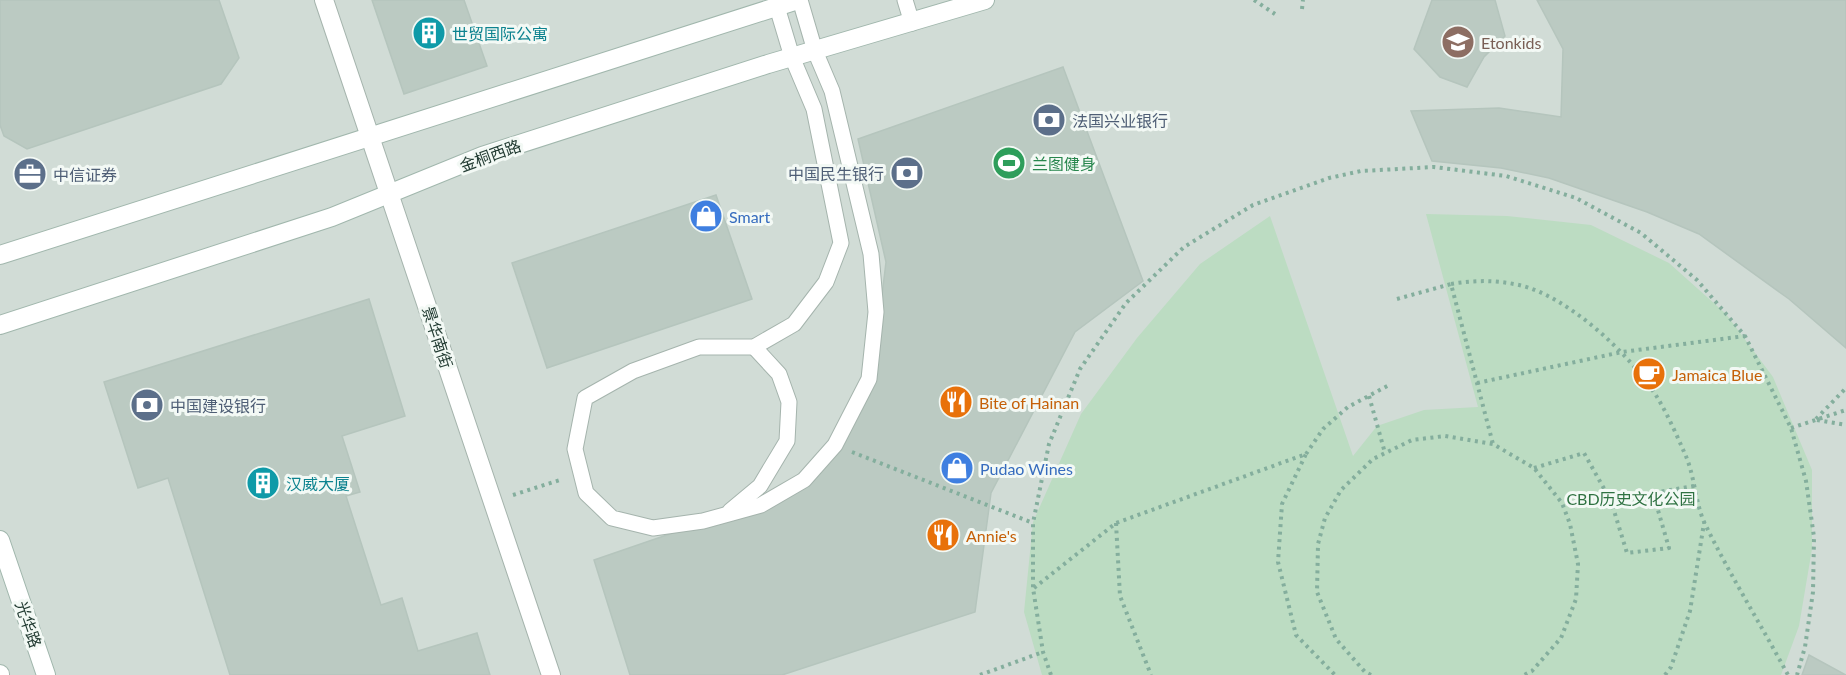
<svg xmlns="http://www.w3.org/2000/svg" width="1846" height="675" viewBox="0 0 1846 675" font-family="Lato,'Noto Sans SC',sans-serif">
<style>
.built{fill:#d1dcd6}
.park{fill:#bcdcc2}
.building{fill:#bbcac2;stroke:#b5c5bd;stroke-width:1.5}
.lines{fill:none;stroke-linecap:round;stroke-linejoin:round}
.lane-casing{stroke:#a5b4ad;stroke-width:17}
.street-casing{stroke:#a5b4ad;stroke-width:20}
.secondary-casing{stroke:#a1b7ad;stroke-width:20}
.path{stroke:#84ae9d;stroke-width:4;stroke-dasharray:3 4.5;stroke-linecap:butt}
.lane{stroke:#fff;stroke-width:15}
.street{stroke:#fff;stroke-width:18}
.secondary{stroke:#fff;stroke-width:18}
.labels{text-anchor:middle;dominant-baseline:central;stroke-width:6;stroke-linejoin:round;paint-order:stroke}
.culture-label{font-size:16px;fill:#0d838f;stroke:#f3f9f5;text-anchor:start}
.education-label{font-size:16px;fill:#785e54;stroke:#f3f9f5;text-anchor:start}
.service-label{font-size:16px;fill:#4e5e75;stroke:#f3f9f5;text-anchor:start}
.street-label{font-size:16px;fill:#233c33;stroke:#f3f9f5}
.leisure-label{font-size:16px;fill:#27864d;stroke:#f3f9f5;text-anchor:start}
.shop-label{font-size:16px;fill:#366cbe;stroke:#f3f9f5;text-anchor:start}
.food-label{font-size:16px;fill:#c56008;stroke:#f3f9f5;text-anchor:start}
.park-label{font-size:16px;fill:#2f7242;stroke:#f3f9f5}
</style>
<rect width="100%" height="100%" fill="#e2ece7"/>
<!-- built -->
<rect class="built" x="0" y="0" width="1846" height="675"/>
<!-- park -->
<polygon class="park" points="1426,214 1507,216 1591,225 1669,263 1726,314 1773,377 1812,470 1812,549 1799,626 1781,675 1042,675 1024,612 1033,522 1081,414 1137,338 1200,264 1270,216 1353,456 1377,426 1424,410 1478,407"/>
<!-- building -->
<g class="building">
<polygon points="0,0 219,0 239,58 221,84 27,149 4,136 0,125"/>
<polygon points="372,0 464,0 487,66 404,94"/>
<polygon points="1432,0 1495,0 1505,36 1484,57 1467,87 1440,77 1414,49"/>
<polygon points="1537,0 1846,0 1846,348 1789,299 1699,234 1647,212 1549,178 1501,168 1432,161 1411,111 1499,108 1561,117 1563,49"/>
<polygon points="1063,67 1143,281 1075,332 991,493 975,612 782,675 630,675 594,560 725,515 761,505 835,445 870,395 886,262 858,139"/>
<polygon points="716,195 752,299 547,368 512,263"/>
<polygon points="369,299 405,416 342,436 360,492 346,496 381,605 402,598 418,651 477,633 490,675 230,675 168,478 138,488 104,382"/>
<polygon points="1809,655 1846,675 1802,675"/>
</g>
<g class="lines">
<!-- lane casing -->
<g class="lane-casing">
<g id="lane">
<polyline points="905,0 912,23"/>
<polyline points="777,7 792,57 814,109 841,243 826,282 794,324 754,347 699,347 633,371 585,398 575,449 586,493 612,518 653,528 703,521 761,505 804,480 835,445 869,379 876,312 871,254 832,91 815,51 800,0"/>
<polyline points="730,511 760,486 787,441 789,402 779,374 754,347"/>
</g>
</g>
<!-- street casing -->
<g class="street-casing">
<polyline id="street" points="324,0 551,675"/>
</g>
<!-- secondary casing -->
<g class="secondary-casing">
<g id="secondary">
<polyline points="0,255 798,0"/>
<polyline points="0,325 332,217 482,156 768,64 985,0"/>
<polyline points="0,540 46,675"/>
<polyline points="0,674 0,675"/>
</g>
</g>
<!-- path -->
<g class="path">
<polyline points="1254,0 1275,14"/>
<polyline points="1302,9 1303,0"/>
<path d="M1451,284C1474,280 1496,280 1519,285C1568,296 1631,355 1657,397C1668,415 1677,436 1685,454C1695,476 1695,503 1705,524C1730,575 1761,625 1788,675"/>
<polyline points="1397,299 1451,284 1493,444"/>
<polyline points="1477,383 1622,352 1745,336"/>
<polyline points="1369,396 1385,453"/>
<polyline points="1816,419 1846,388"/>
<polyline points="1817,420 1846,425"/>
<polyline points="1791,428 1846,410"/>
<polyline points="852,452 1033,523"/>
<polyline points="1306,454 1323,429 1348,407 1391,384"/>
<polyline points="1534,468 1584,453 1611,501 1627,553 1669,548 1653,493 1694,486"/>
<polyline points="513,495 563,479"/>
<polyline points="1116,523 1120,596 1151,675"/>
<polyline points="1034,588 1116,523 1306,454 1282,504 1278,562 1296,635 1335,675"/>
<polyline points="980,675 1043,652"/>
<polyline points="1051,675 1043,652 1033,588 1033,523 1049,444 1080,369 1126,303 1184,247 1253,205 1329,178 1361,171 1434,167 1506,176 1576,198 1641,233 1697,280 1745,336 1791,428 1806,481 1814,537 1813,592 1805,647 1797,675"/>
<polyline points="1371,675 1365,672 1336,639 1317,592 1318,544 1325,518 1341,490 1373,459 1412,440 1445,436 1493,444 1534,468 1562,503 1570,524 1578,564 1576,599 1561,638 1532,671 1524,675"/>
<polyline points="1665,675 1671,667 1690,611 1704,523"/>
</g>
<!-- lane -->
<use href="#lane" class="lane"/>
<!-- street -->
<use href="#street" class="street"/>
<!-- secondary -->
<use href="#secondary" class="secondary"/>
</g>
<!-- icons -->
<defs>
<g id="building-disc" transform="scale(1.725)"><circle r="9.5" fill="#0f9aa8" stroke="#f3f9f5"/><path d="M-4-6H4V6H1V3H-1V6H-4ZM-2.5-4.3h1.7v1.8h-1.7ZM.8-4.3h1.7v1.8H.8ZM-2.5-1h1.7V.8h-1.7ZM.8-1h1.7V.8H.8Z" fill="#fff"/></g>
<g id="school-disc" transform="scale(1.725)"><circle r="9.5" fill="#8d6e63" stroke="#f3f9f5"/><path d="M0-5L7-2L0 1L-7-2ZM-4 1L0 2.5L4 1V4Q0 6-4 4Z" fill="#fff"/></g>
<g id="bank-disc" transform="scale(1.725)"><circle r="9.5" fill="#5c6f8a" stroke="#f3f9f5"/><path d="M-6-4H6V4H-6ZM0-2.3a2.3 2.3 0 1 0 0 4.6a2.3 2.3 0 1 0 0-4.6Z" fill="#fff"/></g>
<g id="stadium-disc" transform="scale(1.725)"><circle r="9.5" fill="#2e9e5b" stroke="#f3f9f5"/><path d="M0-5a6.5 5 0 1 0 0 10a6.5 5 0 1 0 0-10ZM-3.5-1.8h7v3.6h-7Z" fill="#fff"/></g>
<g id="office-disc" transform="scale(1.725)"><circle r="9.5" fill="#5c6f8a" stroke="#f3f9f5"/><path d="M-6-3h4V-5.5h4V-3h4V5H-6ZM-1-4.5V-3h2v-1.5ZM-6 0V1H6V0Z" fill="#fff"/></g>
<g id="shop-disc" transform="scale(1.725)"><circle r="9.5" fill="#3f7fe0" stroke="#f3f9f5"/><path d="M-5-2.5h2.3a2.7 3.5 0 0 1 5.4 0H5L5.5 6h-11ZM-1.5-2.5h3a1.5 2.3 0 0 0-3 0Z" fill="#fff"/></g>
<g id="cafe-disc" transform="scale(1.725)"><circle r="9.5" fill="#e8710a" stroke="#f3f9f5"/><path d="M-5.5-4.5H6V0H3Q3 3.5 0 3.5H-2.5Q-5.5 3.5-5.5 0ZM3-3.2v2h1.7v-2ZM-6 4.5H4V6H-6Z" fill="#fff"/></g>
<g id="restaurant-disc" transform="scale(1.725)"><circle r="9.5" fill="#e8710a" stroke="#f3f9f5"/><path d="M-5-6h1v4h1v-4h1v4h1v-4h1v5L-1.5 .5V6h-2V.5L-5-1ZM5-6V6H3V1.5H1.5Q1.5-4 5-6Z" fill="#fff"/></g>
</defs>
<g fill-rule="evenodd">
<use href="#building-disc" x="429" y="33"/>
<use href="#school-disc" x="1458" y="42"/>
<use href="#bank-disc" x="1049" y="120"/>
<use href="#stadium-disc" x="1009" y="163"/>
<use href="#bank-disc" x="907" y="173"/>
<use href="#office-disc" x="30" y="174"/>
<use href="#shop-disc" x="706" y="216"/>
<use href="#cafe-disc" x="1649" y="374"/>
<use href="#restaurant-disc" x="956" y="402"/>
<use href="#bank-disc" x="147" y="405"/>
<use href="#shop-disc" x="957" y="468"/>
<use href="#building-disc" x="263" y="483"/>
<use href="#restaurant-disc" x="943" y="535"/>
</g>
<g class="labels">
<!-- culture labels -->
<g class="culture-label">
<text x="452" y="33">世贸国际公寓</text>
<text x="286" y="483">汉威大厦</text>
</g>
<!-- education labels -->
<g class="education-label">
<text x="1481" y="42">Etonkids</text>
</g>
<!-- service labels -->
<g class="service-label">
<text x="1072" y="120">法国兴业银行</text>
<text x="884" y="173" text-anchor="end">中国民生银行</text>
<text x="53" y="174">中信证券</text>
<text x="170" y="405">中国建设银行</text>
</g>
<!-- street labels -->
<g class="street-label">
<text transform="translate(490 155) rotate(-20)">金桐西路</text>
<text transform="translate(438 337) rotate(72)">景华南街</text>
<text transform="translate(29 624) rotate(71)">光华路</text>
</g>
<!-- leisure labels -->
<g class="leisure-label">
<text x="1032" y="163">兰图健身</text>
</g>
<!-- shop labels -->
<g class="shop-label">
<text x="729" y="216">Smart</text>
<text x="980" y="468">Pudao Wines</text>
</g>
<!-- food labels -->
<g class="food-label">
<text x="1672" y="374">Jamaica Blue</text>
<text x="979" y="402">Bite of Hainan</text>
<text x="966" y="535">Annie's</text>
</g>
<!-- park labels -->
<g class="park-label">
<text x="1631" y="498">CBD历史文化公园</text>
</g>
</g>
</svg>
